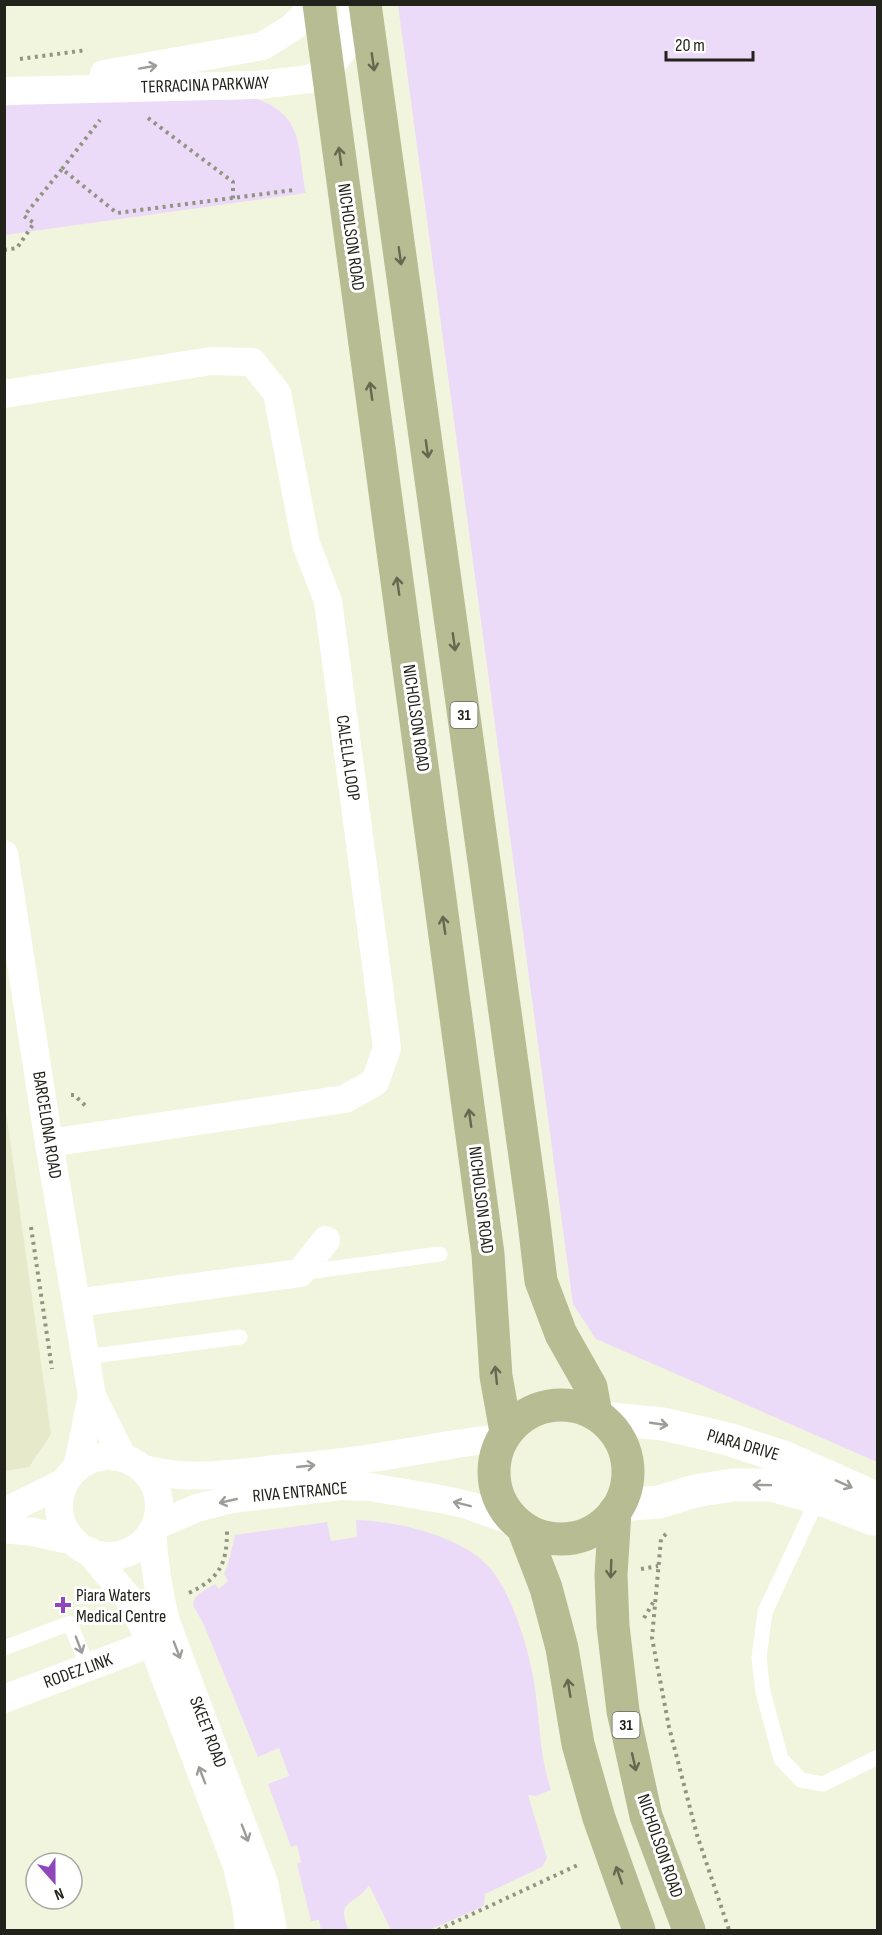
<svg xmlns="http://www.w3.org/2000/svg" width="882" height="1935" viewBox="0 0 882 1935" font-family="'Sofia Sans Condensed',sans-serif">
<style>
.built{fill:#e6eacb}
.green{fill:#ecdbf8}
.lines{fill:none;stroke-linecap:round;stroke-linejoin:round}
.path{stroke:#929483;stroke-width:4;stroke-dasharray:3 4.5;stroke-linecap:butt}
.service{stroke:#fff;stroke-width:15}
.minor{stroke:#fff;stroke-width:28}
.tertiary{stroke:#fff;stroke-width:33}
.primary{stroke:#b8bc92;stroke-width:33}
.oneway{stroke:#666850}
.oneway2{stroke:#9c9c98}
.poi-dot{fill:#9047b9;stroke:#fff;stroke-width:2}
.labels{text-anchor:middle;dominant-baseline:central;stroke-width:6;stroke-linejoin:round;paint-order:stroke}
.shield{fill:#fff;stroke:#64655f;stroke-width:1.5}
.shield-label{font-size:16px;font-weight:bold;fill:#22231a}
.street-label{font-size:18px;fill:#22231a;stroke:#fff}
.poi-label{font-size:18px;fill:#22231a;stroke:#fff;text-anchor:start}
</style>
<rect width="100%" height="100%" fill="#f2f5dd"/>
<!-- built -->
<polygon class="built" points="5,1104 51,1434 29,1467 5,1471"/>
<!-- green -->
<g class="green">
<polygon points="398,5 877,5 877,1462 596,1339 573,1304"/>
<path d="M257,99C306,116 297,151 306,193L5,235L4,106L32,103Z"/>
<path d="M356,1520C397,1521 462,1536 490,1568C512,1594 529,1649 534,1682C540,1719 539,1755 551,1790L536,1796L528,1795L547,1858L542,1867L485,1894L484,1906L429,1930H391L369,1885C357,1905 334,1899 349,1930H321L319,1920L311,1921L297,1864L301,1862L297,1845L291,1847L268,1784L289,1776L279,1748L258,1757L204,1625L193,1605C194,1593 205,1591 215,1584L219,1589L228,1581L224,1574L228,1564L235,1535L327,1522L331,1541L357,1537Z"/>
</g>
<g class="lines">
<!-- path -->
<g class="path">
<polyline points="20,59 87,50"/>
<polyline points="148,118 233,182 233,199"/>
<polyline points="62,169 100,120"/>
<polyline points="4,250 17,248 34,223 24,216 62,169 117,213 294,190"/>
<polyline points="71,1095 74,1095 88,1108"/>
<polyline points="31,1227 52,1369"/>
<polyline points="666,1534 661,1539 652,1638 669,1727 697,1835 729,1930"/>
<polyline points="641,1569 658,1566"/>
<path d="M189,1593C220,1578 227,1564 227,1530"/>
<polyline points="644,1618 654,1601"/>
<polyline points="438,1930 580,1864"/>
</g>
<!-- service -->
<g class="service">
<polyline points="300,1273 440,1254"/>
<polyline points="85,1357 240,1337"/>
<polyline points="818,1498 765,1612 759,1658 763,1692 781,1759 801,1780 823,1784 878,1757"/>
<polyline points="4,1648 70,1623 88,1668"/>
</g>
<!-- minor -->
<g class="minor">
<polyline points="104,74 263,46 293,27 315,4"/>
<polyline points="8,91 258,85 309,79 328,70 349,41 354,4"/>
<polyline points="4,394 211,361 252,362 277,393 306,544 328,601 387,1048 375,1082 345,1099 49,1143"/>
<polyline points="4,854 49,1143 92,1396 123,1458"/>
<polyline points="76,1303 300,1273 326,1240"/>
<circle cx="109" cy="1506" r="50"/>
<polyline points="77,1468 92,1396"/>
<path d="M144,1469C187,1481 231,1474 276,1469C307,1466 340,1463 371,1458C415,1452 458,1442 503,1438"/>
<polyline points="4,1512 65,1482"/>
<polyline points="155,1526 197,1508 232,1499 342,1486 370,1487 446,1500 471,1506 517,1523"/>
<polyline points="4,1529 33,1532 74,1541"/>
<path d="M152,1531C154,1562 158,1591 166,1622L264,1883L273,1930"/>
<polyline points="89,1551 129,1599 152,1643 237,1866 246,1905 249,1930"/>
<polyline points="4,1699 152,1643"/>
</g>
<!-- tertiary -->
<g class="tertiary">
<polyline points="601,1418 663,1424 728,1439 786,1458 878,1499"/>
<polyline points="619,1505 659,1502 695,1491 733,1485 772,1485 818,1498 873,1519"/>
</g>
<!-- primary -->
<g class="primary">
<polyline points="319,4 488,1254 496,1376 506,1432"/>
<polyline points="365,4 533,1214 541,1281 561,1334 591,1387 596,1414"/>
<circle cx="561" cy="1472" r="67"/>
<polyline points="615,1511 611,1575 613,1626 623,1711 646,1816 689,1930"/>
<polyline points="523,1528 546,1588 562,1648 578,1744 599,1818 639,1930"/>
</g>
</g>
<!-- one-way arrows -->
<defs><path id="oneway-shaft" d="M-6 0H5M1.5-3L5.5 0L1.5 3" fill="none" stroke-width="1.6" stroke-linecap="round" stroke-linejoin="round" transform="scale(1.5)"/></defs>
<g class="oneway">
<use href="#oneway-shaft" transform="translate(373 62) rotate(82)"/>
<use href="#oneway-shaft" transform="translate(340 156) rotate(-98)"/>
<use href="#oneway-shaft" transform="translate(400 256) rotate(82)"/>
<use href="#oneway-shaft" transform="translate(371 391) rotate(-98)"/>
<use href="#oneway-shaft" transform="translate(427 449) rotate(82)"/>
<use href="#oneway-shaft" transform="translate(398 586) rotate(-98)"/>
<use href="#oneway-shaft" transform="translate(454 642) rotate(82)"/>
<use href="#oneway-shaft" transform="translate(444 925) rotate(-98)"/>
<use href="#oneway-shaft" transform="translate(470 1118) rotate(-98)"/>
<use href="#oneway-shaft" transform="translate(496 1375) rotate(-96)"/>
<use href="#oneway-shaft" transform="translate(611 1569) rotate(92)"/>
<use href="#oneway-shaft" transform="translate(569 1688) rotate(-99)"/>
<use href="#oneway-shaft" transform="translate(634 1762) rotate(77)"/>
<use href="#oneway-shaft" transform="translate(619 1875) rotate(-109)"/>
</g>
<g class="oneway2">
<use href="#oneway-shaft" transform="translate(148 67) rotate(-10)"/>
<use href="#oneway-shaft" transform="translate(659 1424) rotate(8)"/>
<use href="#oneway-shaft" transform="translate(306 1466) rotate(-6)"/>
<use href="#oneway-shaft" transform="translate(844 1484) rotate(24)"/>
<use href="#oneway-shaft" transform="translate(762 1485) rotate(-179)"/>
<use href="#oneway-shaft" transform="translate(228 1501) rotate(167)"/>
<use href="#oneway-shaft" transform="translate(462 1504) rotate(-166)"/>
<use href="#oneway-shaft" transform="translate(79 1645) rotate(69)"/>
<use href="#oneway-shaft" transform="translate(177 1650) rotate(69)"/>
<use href="#oneway-shaft" transform="translate(202 1775) rotate(-111)"/>
<use href="#oneway-shaft" transform="translate(245 1833) rotate(69)"/>
</g>
<!-- markers -->
<path class="poi-dot" d="M60 1596h6v6h6v6h-6v6h-6v-6h-6v-6h6z"/>
<g class="labels">
<!-- shield labels -->
<g class="shield">
<rect x="450.5" y="702" width="27" height="26" rx="4.5"/>
<rect x="612.5" y="1712" width="27" height="26" rx="4.5"/>
</g>
<g class="shield-label">
<text x="464" y="715">31</text>
<text x="626" y="1725">31</text>
</g>
<!-- street labels -->
<g class="street-label">
<text transform="translate(205 85) rotate(-2)">TERRACINA PARKWAY</text>
<text transform="translate(351 237) rotate(82)">NICHOLSON ROAD</text>
<text transform="translate(416 718) rotate(82)">NICHOLSON ROAD</text>
<text transform="translate(348 758) rotate(82)">CALELLA LOOP</text>
<text transform="translate(47 1125) rotate(81)">BARCELONA ROAD</text>
<text transform="translate(481 1200) rotate(83)">NICHOLSON ROAD</text>
<text transform="translate(743 1445) rotate(16)">PIARA DRIVE</text>
<text transform="translate(300 1492) rotate(-5)">RIVA ENTRANCE</text>
<text transform="translate(78 1671) rotate(-20)">RODEZ LINK</text>
<text transform="translate(208 1732) rotate(69)">SKEET ROAD</text>
<text transform="translate(660 1846) rotate(71)">NICHOLSON ROAD</text>
</g>
<!-- poi labels -->
<g class="poi-label">
<text x="76" y="1595">Piara Waters<tspan x="76" dy="21">Medical Centre</tspan></text>
</g>
</g>
<!-- border -->
<rect width="882" height="1935" fill="none" stroke="#22231a" stroke-width="12"/>
<!-- north arrow -->
<g transform="translate(54 1881) rotate(159)"><circle r="28" fill="#ffffff" stroke="#a7a7a3" stroke-width="1.5"/>
<path d="M0-4.5L10 22L0 15L-10 22Z" fill="#9047b9"/>
<text y="-9" font-size="16" font-weight="bold" text-anchor="middle" fill="#22231a">N</text>
</g>
<!-- scale -->
<path d="M666 51v9h87v-9" fill="none" stroke="#22231a" stroke-width="3"/>
<text x="675" y="51" font-size="18" fill="#22231a" stroke="#ffffff" stroke-width="4.5" paint-order="stroke">20 m</text>
</svg>
